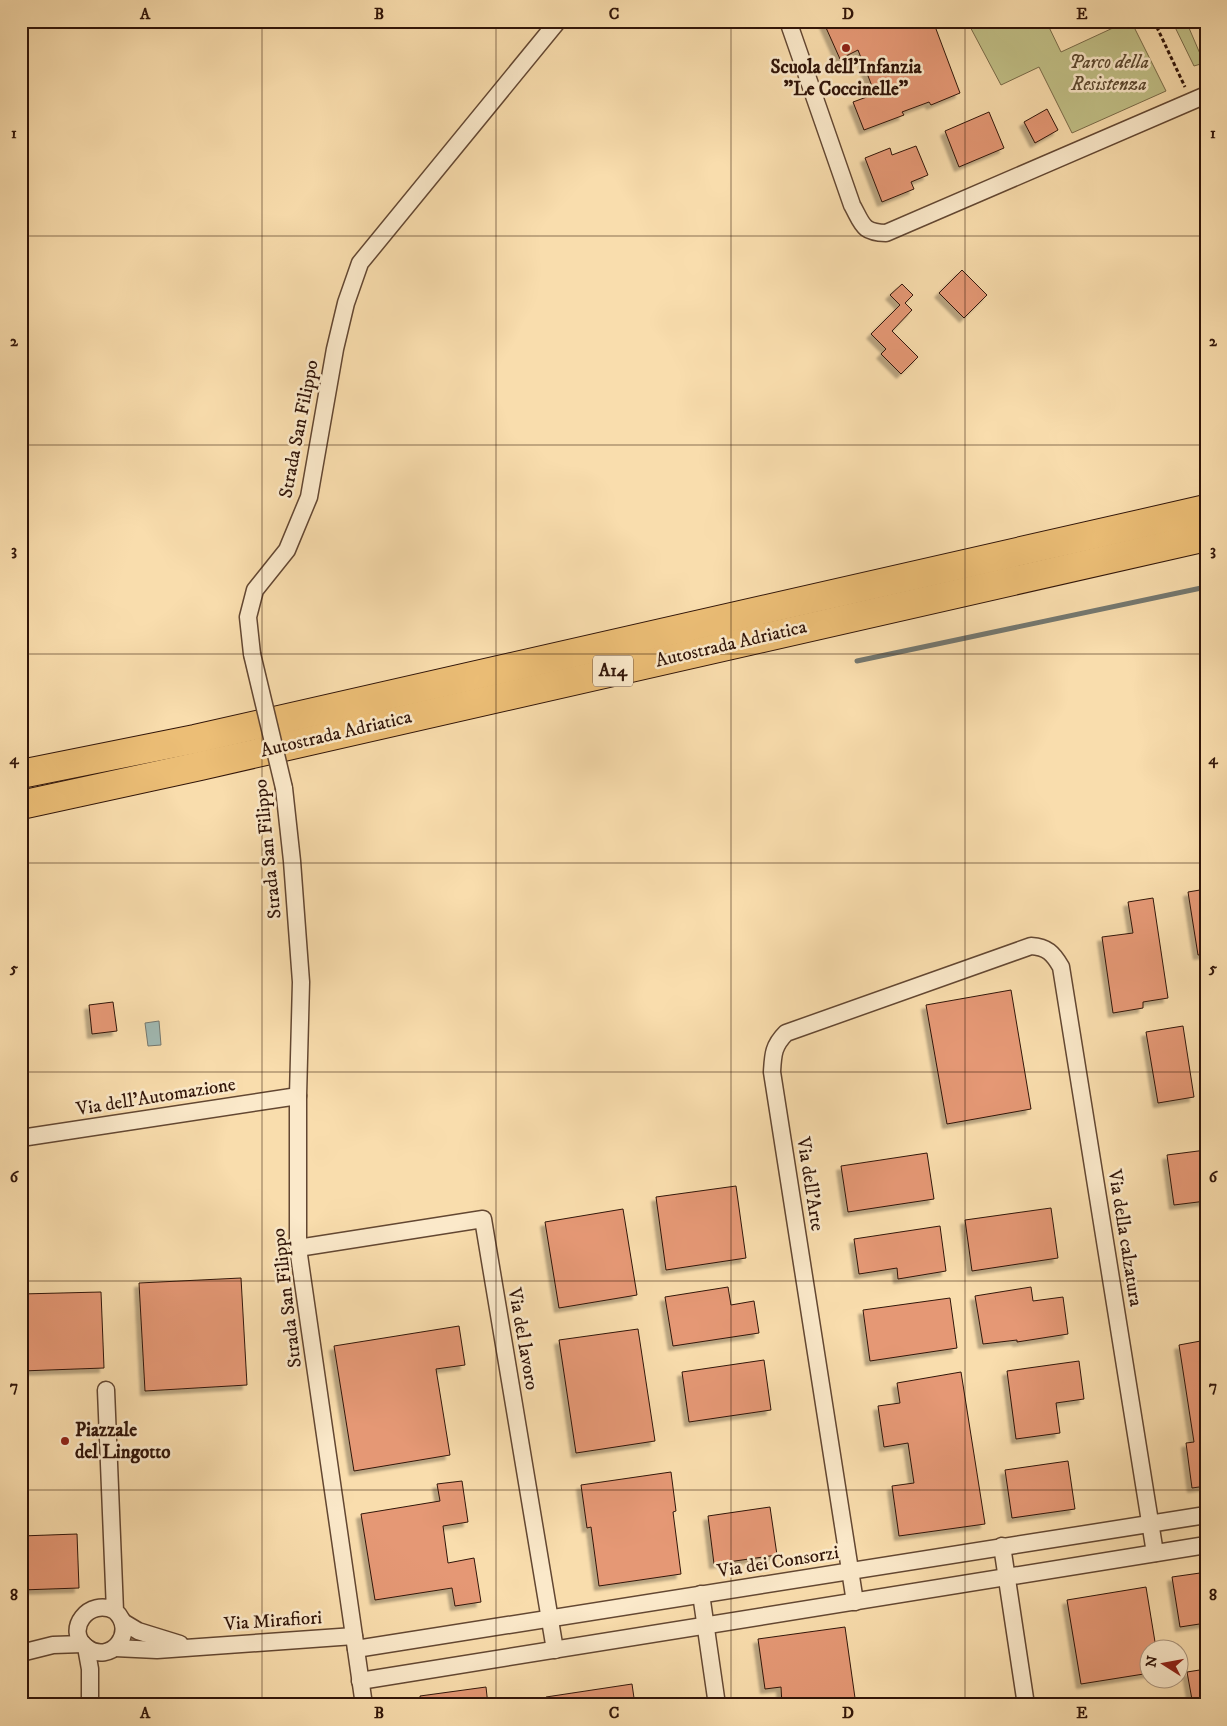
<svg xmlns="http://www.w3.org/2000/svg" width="1227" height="1726" viewBox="0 0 1227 1726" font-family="'IM FELL DW Pica',serif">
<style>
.green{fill:#c1c087;stroke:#796a48}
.water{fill:#a1bab4;stroke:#747870}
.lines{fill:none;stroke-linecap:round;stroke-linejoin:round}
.stream{stroke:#747870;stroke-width:5}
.building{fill:#e59875;stroke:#311509;filter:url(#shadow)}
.minor-casing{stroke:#634732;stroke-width:19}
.motorway-casing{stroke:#311509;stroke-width:30}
.path{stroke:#311509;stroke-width:3;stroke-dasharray:4 2.5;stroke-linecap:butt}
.minor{stroke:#fbe9ca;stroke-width:16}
.motorway{stroke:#ecbe76;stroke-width:28}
.minor-bridge-casing{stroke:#634732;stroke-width:19;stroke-linecap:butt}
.minor-bridge{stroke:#fbe9ca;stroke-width:16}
.grid{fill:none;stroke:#311509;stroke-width:1;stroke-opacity:0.55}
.poi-dot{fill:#8f2418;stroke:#fbe9ca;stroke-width:2}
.labels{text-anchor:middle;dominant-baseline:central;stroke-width:5;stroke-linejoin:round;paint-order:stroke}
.shield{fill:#fbe9ca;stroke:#6e5543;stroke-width:1}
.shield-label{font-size:18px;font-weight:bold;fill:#311509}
.park-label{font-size:19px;font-style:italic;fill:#5c482f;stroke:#fbe9ca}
.poi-label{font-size:19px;font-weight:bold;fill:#311509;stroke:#fbe9ca}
.street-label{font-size:19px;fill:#311509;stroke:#fbe9ca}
.neatline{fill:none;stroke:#311509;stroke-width:2}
.grid-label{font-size:16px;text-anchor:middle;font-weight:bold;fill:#311509}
</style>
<defs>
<filter id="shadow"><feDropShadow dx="-4.5" dy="4.5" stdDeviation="1" flood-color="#0004"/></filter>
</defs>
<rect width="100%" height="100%" fill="#f9ddad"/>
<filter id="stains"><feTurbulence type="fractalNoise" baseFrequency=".004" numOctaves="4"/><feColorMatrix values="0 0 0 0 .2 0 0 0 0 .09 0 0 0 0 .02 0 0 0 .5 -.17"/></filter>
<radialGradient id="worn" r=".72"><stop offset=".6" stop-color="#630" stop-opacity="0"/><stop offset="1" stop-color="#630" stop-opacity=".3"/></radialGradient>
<!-- green -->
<g class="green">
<polygon points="967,21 1046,21 1061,52 1128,21 1131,21 1166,91 1072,133 1039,67 1001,85"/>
<polygon points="1172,21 1186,21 1204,63 1194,66"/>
</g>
<!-- water -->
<polygon class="water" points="159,1021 161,1045 148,1046 145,1023"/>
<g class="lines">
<!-- stream -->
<polyline class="stream" points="857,661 1206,587"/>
</g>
<!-- building -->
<g class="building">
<polygon points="823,21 933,21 960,93 931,105 929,102 902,112 904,115 864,130 853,102 875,94 858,50 840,59"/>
<polygon points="1047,109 1058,130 1035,143 1024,122"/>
<polygon points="989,112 1004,148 959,167 945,131"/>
<polygon points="916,146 928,175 911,182 914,189 882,202 865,158 890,148 892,155"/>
<polygon points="962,270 987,295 964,318 939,293"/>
<polygon points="902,284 913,295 905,303 912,310 892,331 918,357 901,374 881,354 886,349 871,334 900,305 890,295"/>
<polygon points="1206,889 1206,954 1198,955 1188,892"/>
<polygon points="1153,898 1168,998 1143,1002 1143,1008 1113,1013 1102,937 1133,933 1128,902"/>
<polygon points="1011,990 1031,1109 947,1124 926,1005"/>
<polygon points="113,1002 117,1031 92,1034 89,1005"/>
<polygon points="1183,1026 1194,1097 1158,1103 1146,1032"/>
<polygon points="1206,1150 1206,1201 1174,1205 1167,1155"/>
<polygon points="927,1153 934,1199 848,1212 841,1166"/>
<polygon points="736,1186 746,1258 666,1270 656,1197"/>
<polygon points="1051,1208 1058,1258 972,1271 965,1220"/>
<polygon points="623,1209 637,1295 559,1308 545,1222"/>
<polygon points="940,1226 946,1271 898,1279 897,1268 859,1274 854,1239"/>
<polygon points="241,1278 247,1385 145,1391 139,1283"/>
<polygon points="728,1287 731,1305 754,1301 759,1333 673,1346 665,1297"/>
<polygon points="1031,1287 1033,1301 1063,1297 1068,1334 1017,1342 1017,1340 983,1344 975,1296"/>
<polygon points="101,1292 104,1368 21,1371 21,1294"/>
<polygon points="950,1298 957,1348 870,1361 863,1310"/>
<polygon points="459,1326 465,1365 436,1369 450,1455 354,1471 334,1346"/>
<polygon points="638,1329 655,1441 576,1453 559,1340"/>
<polygon points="1206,1340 1206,1486 1192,1488 1186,1443 1194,1442 1179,1345"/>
<polygon points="764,1360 771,1410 689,1422 682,1372"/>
<polygon points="1079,1361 1084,1399 1056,1403 1060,1433 1016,1439 1007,1371"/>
<polygon points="961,1372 985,1524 899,1536 892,1486 914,1483 908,1443 884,1447 878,1406 900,1403 897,1383"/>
<polygon points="1068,1461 1075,1509 1012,1518 1005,1470"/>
<polygon points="671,1472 676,1511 673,1512 681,1574 599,1586 591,1527 587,1528 581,1485"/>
<polygon points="462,1481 468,1522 443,1526 448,1563 474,1558 481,1602 455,1606 452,1588 375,1600 361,1514 440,1501 437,1484"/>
<polygon points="770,1507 777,1555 714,1564 708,1516"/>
<polygon points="77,1534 79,1588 21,1590 21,1536"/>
<polygon points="1200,1573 1206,1623 1180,1627 1172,1577"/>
<polygon points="1146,1587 1156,1648 1150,1648 1150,1673 1081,1684 1067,1600"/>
<polygon points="845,1627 856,1705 782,1705 781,1687 765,1689 758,1639"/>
<polygon points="1206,1669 1206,1705 1193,1705 1187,1672"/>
<polygon points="632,1684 635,1705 546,1705 546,1697"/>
<polygon points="486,1687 488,1705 421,1705 420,1696"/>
</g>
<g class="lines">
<!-- minor casing -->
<g class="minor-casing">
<g id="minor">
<path d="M788,21L852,205C863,225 862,232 886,233L1206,95"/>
<polyline points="252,654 248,617 255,590 287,550 309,497 335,349 346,303 360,263 558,21"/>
<polyline points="284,788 292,861 301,982 298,1096 298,1248 364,1705"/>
<polyline points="21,1138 298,1096"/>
<polyline points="298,1248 483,1219 555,1650"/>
<path d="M106,1390L115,1611C138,1632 110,1666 86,1647C64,1630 89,1597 115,1611"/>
<polyline points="1002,1546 1026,1705"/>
<polyline points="701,1594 717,1705"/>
<path d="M855,1602L772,1072C773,1055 773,1046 786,1033L1031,946C1047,947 1053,953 1061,967L1155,1553"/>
<polyline points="123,1622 138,1631 180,1644"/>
<polyline points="86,1647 90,1669 90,1705"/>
<polyline points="115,1648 157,1650 354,1636"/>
<polyline points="356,1649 1206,1515"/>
<polyline points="21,1653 53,1645 83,1644"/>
<polyline points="360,1681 1206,1545"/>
</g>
</g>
<!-- motorway casing -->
<g class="motorway-casing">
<g id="motorway">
<polyline points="21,774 195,739 1206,509"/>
<polyline points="21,805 200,766 1206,537"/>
</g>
</g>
<!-- path -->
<polyline class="path" points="1154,21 1185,87"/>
<!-- minor -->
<use href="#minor" class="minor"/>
<!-- motorway -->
<use href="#motorway" class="motorway"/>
<!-- minor-bridge casing -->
<g class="minor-bridge-casing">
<polyline id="minor-bridge" points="252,654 284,788"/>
</g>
<!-- minor-bridge -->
<use href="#minor-bridge" class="minor-bridge"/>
</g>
<!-- grid -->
<path class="grid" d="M262,21V1705M496,21V1705M731,21V1705M965,21V1705M21,236H1206M21,445H1206M21,654H1206M21,863H1206M21,1072H1206M21,1281H1206M21,1490H1206"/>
<!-- markers -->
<g class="poi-dot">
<circle cx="846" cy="48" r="5"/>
<circle cx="65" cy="1441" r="5"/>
</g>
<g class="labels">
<!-- shield labels -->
<rect class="shield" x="593" y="655.5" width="40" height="31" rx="4"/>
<g class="shield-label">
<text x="613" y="671">A14</text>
</g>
<!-- park labels -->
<g class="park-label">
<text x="1109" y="62">Parco della<tspan x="1109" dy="22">Resistenza</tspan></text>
</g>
<!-- poi labels -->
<g class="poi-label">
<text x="846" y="67">Scuola dell'Infanzia<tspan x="846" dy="22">"Le Coccinelle"</tspan></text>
<text x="75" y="1430" text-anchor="start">Piazzale<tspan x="75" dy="22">del Lingotto</tspan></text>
</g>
<!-- street labels -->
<g class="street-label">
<text transform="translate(299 429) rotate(-79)">Strada San Filippo</text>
<text transform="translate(731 644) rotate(-13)">Autostrada Adriatica</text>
<text transform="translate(336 734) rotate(-13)">Autostrada Adriatica</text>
<text transform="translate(268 849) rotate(-96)">Strada San Filippo</text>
<text transform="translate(156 1097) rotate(-9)">Via dell'Automazione</text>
<text transform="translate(810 1184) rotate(81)">Via dell'Arte</text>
<text transform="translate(1125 1238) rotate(81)">Via della calzatura</text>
<text transform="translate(287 1298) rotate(-97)">Strada San Filippo</text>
<text transform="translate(523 1339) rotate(80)">Via del lavoro</text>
<text transform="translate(778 1562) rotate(-9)">Via dei Consorzi</text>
<text transform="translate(273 1621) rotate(-4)">Via Mirafiori</text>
</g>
</g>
<!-- margin -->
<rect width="1227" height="1726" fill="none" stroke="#f9ddad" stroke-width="55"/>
<!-- north arrow -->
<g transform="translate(1164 1664) rotate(281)"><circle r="24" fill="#fbe9ca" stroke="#aa947d"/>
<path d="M0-4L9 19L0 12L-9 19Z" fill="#8f2418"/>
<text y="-8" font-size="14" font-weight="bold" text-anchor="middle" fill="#311509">N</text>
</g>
<rect x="28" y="28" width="1172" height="1670" class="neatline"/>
<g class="grid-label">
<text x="145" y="19">A</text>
<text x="379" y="19">B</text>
<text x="614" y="19">C</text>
<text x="848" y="19">D</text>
<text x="1082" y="19">E</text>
<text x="14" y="138">1</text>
<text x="1213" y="138">1</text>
<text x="14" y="346">2</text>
<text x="1213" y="346">2</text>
<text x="14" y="555">3</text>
<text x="1213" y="555">3</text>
<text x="14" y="764">4</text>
<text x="1213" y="764">4</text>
<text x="14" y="973">5</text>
<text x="1213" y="973">5</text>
<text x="14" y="1182">6</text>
<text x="1213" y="1182">6</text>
<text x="14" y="1391">7</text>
<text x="1213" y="1391">7</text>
<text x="14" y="1600">8</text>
<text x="1213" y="1600">8</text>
<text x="145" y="1718">A</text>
<text x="379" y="1718">B</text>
<text x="614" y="1718">C</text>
<text x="848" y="1718">D</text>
<text x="1082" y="1718">E</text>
</g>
<rect width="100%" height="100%" filter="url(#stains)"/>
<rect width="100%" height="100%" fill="url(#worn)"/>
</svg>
